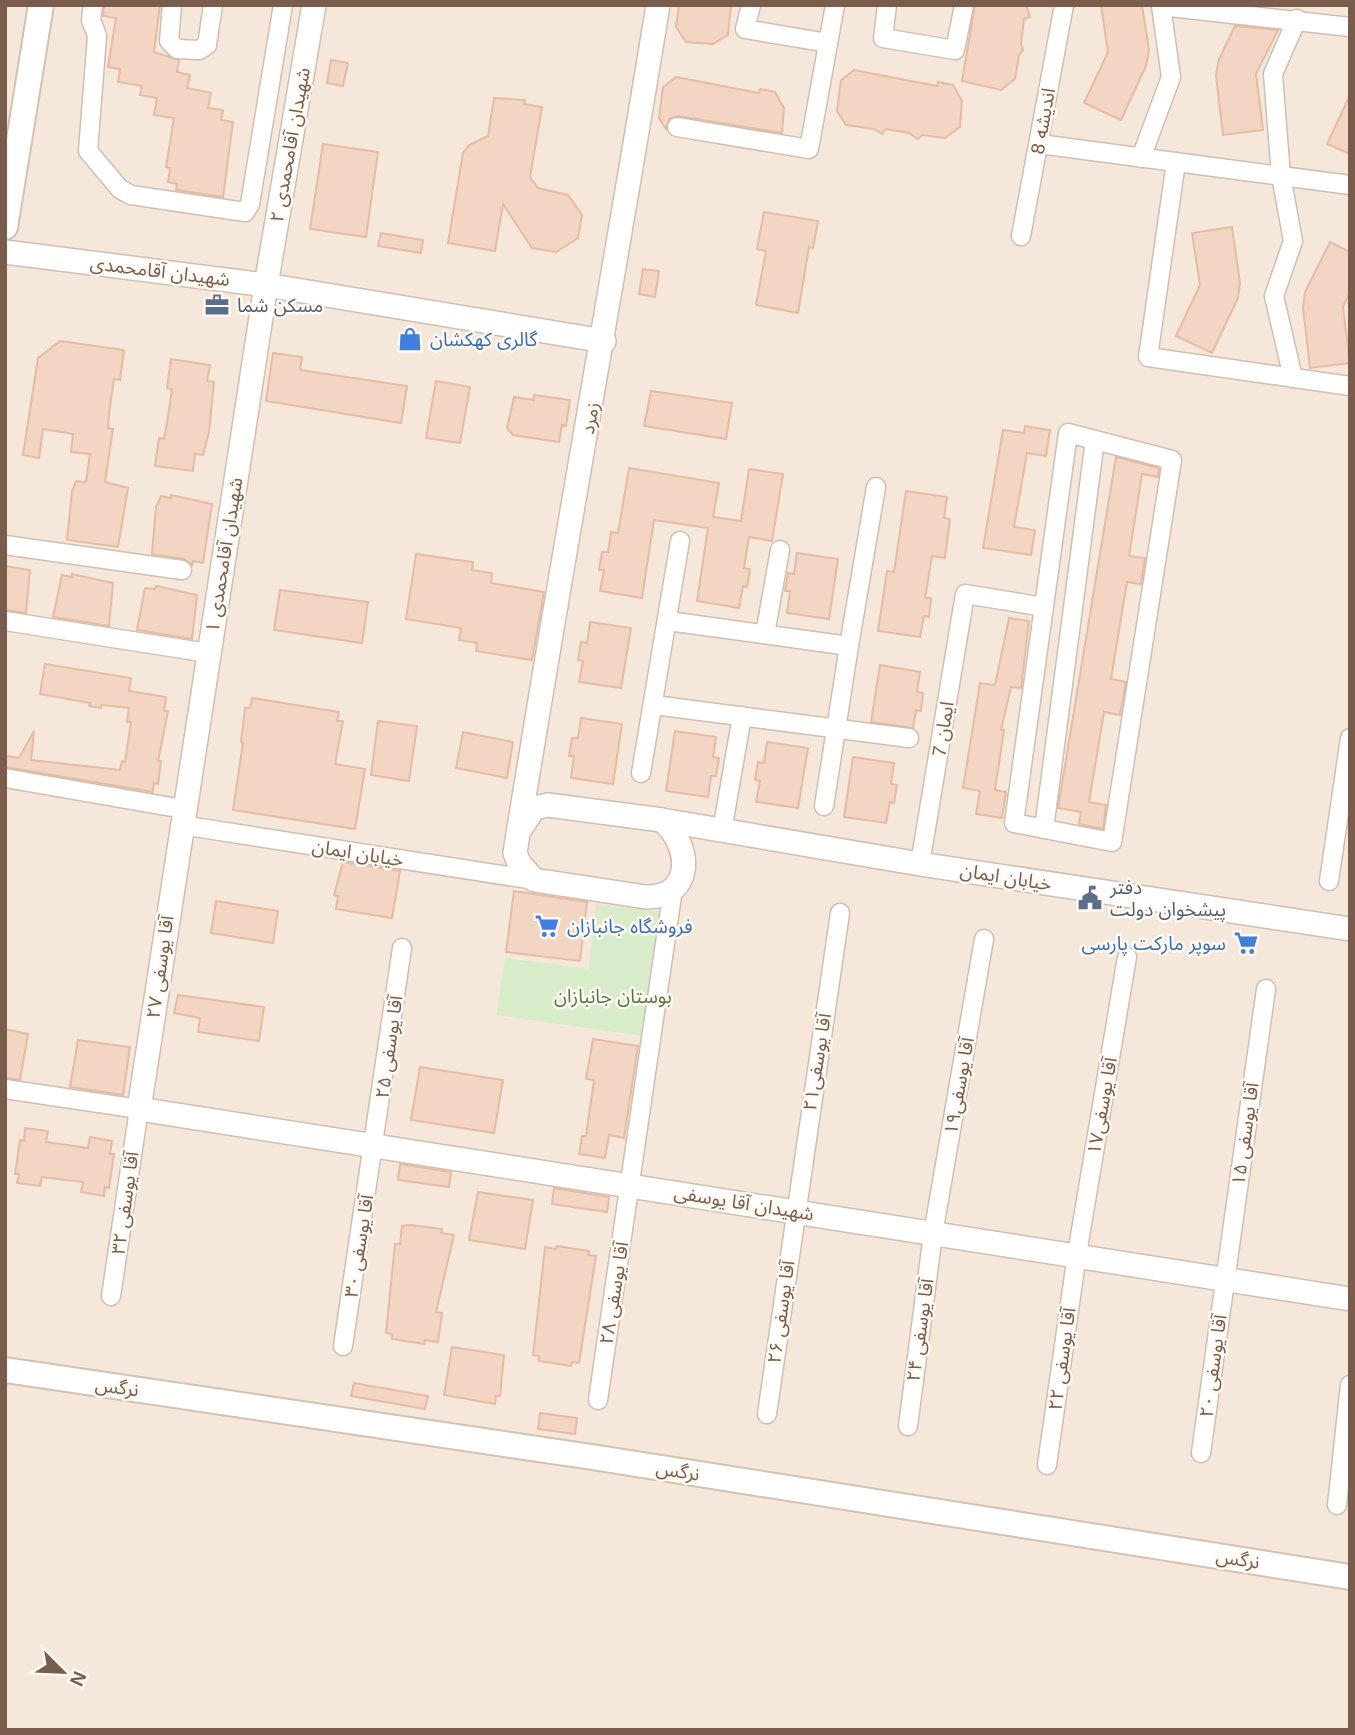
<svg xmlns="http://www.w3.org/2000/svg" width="1355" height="1735" viewBox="0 0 1355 1735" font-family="Arial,'Noto Sans Arabic',sans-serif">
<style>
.residential{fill:#f5e8da}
.green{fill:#d8ecc9}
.building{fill:#f3d5c3;stroke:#e6bba3;stroke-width:2}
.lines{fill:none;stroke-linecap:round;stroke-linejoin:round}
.minor-casing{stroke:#d1beb0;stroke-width:21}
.tertiary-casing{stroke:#d1beb0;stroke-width:26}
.secondary-casing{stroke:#d6c0b0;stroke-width:28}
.minor{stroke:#fff;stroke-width:18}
.tertiary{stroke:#fff;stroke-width:23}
.secondary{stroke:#fff;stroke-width:24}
.labels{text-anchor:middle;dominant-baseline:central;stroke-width:5;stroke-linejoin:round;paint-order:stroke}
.street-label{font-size:19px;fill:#7a5c4d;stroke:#fffaf3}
.service-label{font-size:19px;fill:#4e5e75;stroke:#fffaf3;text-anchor:start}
.shop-label{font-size:19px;fill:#366cbe;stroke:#fffaf3;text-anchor:start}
.park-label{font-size:19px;fill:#537a41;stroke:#fffaf3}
</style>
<rect width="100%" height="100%" fill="#fdf6ec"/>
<!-- residential -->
<rect class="residential" x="5" y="5" width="1345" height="1725"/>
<!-- green -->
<polygon class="green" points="596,905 659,911 644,1036 496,1015 505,958 589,969"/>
<!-- building -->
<g class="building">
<polygon points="104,5 160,5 154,52 179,60 177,72 190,75 187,88 211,93 208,108 223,110 221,120 233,122 223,197 176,190 177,184 168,182 170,168 166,167 174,118 154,115 157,98 140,95 142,86 118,82 120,69 108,67 116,18 103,16"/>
<polygon points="679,5 731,5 728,35 713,44 686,42 676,27"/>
<polygon points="975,5 1026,5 1030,17 1024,19 1021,43 1023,50 1019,55 1015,79 1001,90 962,81"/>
<polygon points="1101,5 1142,5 1149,50 1146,66 1121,120 1084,103 1108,52"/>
<polygon points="1235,26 1278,30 1256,74 1263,130 1223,135 1216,75 1219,59"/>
<polygon points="331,60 348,63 343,86 327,83"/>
<polygon points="854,70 937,86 938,82 953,85 962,101 960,127 945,138 922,135 918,139 909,133 886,129 882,134 874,129 846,125 837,111 841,80"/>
<polygon points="676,77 759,93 760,89 775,92 784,108 782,133 679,116 669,119 666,129 659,118 663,87"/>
<polygon points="1350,95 1350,154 1327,144"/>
<polygon points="494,98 525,100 524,104 542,107 530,177 538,188 568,195 582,215 578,238 556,252 532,248 503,204 495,251 448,243 463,153 469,145 488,136"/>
<polygon points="323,144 378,152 366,237 310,229"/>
<polygon points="764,212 818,221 813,248 809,247 798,313 756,305 766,251 757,249"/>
<polygon points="1232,227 1240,283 1238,298 1212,353 1176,336 1200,285 1192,233"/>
<polygon points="381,233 423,240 421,253 378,246"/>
<polygon points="1330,242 1350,252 1350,292 1343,307 1350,363 1310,368 1303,308 1305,292"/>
<polygon points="643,269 659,271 655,297 639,294"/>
<polygon points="60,341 124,350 120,380 114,379 109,413 108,428 113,429 105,482 128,488 118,547 67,540 72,491 76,481 86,482 90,454 71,452 73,434 43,429 39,458 23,455 38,358"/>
<polygon points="273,353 302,357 300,370 407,386 401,423 266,401"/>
<polygon points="171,359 210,365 207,381 214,382 209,432 203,455 195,454 193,471 155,466 159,438 164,439 167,423 172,389 167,388"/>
<polygon points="436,381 470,387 460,443 426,438"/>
<polygon points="651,391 732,403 726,439 644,426"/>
<polygon points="534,395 570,400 566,426 562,425 559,442 513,435 507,428 514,397 534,400"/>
<polygon points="1025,426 1050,430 1046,456 1027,453 1014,527 1035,530 1031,555 983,548 1003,430 1024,433"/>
<polygon points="1116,457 1159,468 1158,477 1142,474 1129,556 1145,558 1141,584 1127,582 1111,679 1126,682 1120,715 1104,712 1089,802 1106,805 1103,829 1079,824 1081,812 1058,808"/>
<polygon points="629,468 719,483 713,517 741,521 749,469 783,474 772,541 749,537 744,568 750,569 747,587 743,586 739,608 697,601 708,528 654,520 642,598 600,591 604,570 599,570 602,552 608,552 611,532 618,533"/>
<polygon points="906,491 947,497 944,518 950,519 945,558 932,556 925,598 931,598 929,617 924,616 920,637 878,631 887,571 894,572"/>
<polygon points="171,495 212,504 203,563 193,561 192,565 184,559 152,554 156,507 161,496 171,498"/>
<polygon points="797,553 838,559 829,619 787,613 790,591 785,591 788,573 794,574"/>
<polygon points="416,554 473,562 472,570 492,573 491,583 544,592 532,660 476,651 477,643 459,640 461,628 406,619"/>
<polygon points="5,566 30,570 26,613 5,610"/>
<polygon points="72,574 113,583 109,626 53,617 62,575 72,577"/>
<polygon points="156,586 197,595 192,639 137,630 145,588 155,589"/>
<polygon points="280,590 368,602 362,643 274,630"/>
<polygon points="1009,618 1029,621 1021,688 1011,687 1001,730 1004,730 995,790 1006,792 1002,818 976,814 980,791 963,788 980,683 995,685"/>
<polygon points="590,622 631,628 621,688 579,682 583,661 578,660 581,642 587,643"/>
<polygon points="45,664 131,678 129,691 166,697 164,711 168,711 158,761 161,761 158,784 154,783 153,792 5,767 5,756 19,758 34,731 31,760 120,770 122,761 125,762 131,722 127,722 129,708 102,705 101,708 89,706 90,703 40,694"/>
<polygon points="880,665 920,672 917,692 923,693 921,711 916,710 913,728 871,722"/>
<polygon points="252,698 339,712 337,721 343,721 335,764 365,769 355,829 233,810 243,743 241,742 245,708 250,708"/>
<polygon points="581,718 622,724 613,784 571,778 574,756 569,756 572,738 578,738"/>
<polygon points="378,721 417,726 409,781 371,775"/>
<polygon points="675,731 716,737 713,757 719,758 716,776 711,776 708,797 666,791"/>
<polygon points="463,732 513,742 507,778 456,768"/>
<polygon points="767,742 808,748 798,808 756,802 760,781 755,780 758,762 764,763"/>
<polygon points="853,757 894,763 891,784 897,785 894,803 890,802 886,823 844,817"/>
<polygon points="343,862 400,871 392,918 336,909 338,896 334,895"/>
<polygon points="514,891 587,902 580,961 506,952"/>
<polygon points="216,901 278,911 273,943 211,933"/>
<polygon points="178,995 264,1007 259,1041 198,1032 200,1018 174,1013"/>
<polygon points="5,1029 28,1034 20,1080 5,1078"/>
<polygon points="593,1039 638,1046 624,1138 609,1135 605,1158 579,1154 582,1136 586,1136 594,1080 586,1079"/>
<polygon points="78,1040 130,1047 123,1095 70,1087"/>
<polygon points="420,1067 503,1080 494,1133 411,1120"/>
<polygon points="25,1128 48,1131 46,1142 88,1148 90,1137 112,1141 110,1154 114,1154 109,1188 105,1187 104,1196 81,1192 83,1182 42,1177 40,1186 17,1183 19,1174 15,1174 20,1140 24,1141"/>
<polygon points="400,1164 451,1172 449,1187 398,1180"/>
<polygon points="554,1188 609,1197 607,1212 552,1204"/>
<polygon points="478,1192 533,1200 525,1249 469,1240"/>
<polygon points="410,1225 442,1229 441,1233 454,1235 436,1312 442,1313 438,1342 425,1340 424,1344 392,1339 392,1334 386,1333 395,1244 400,1244 402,1226"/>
<polygon points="557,1246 589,1251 588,1255 596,1256 579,1363 572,1362 571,1366 539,1361 539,1356 533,1355 545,1247 556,1249"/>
<polygon points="452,1347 504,1355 500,1396 496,1396 495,1404 444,1395"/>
<polygon points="354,1383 428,1396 425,1409 351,1396"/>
<polygon points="540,1413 577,1418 575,1434 538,1429"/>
</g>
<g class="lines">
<!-- minor casing -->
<g class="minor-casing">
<g id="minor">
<polyline points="93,5 91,20 97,36 88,151 120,189 131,195 245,212 250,204 283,5"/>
<polyline points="172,5 169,41 177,49 199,50 207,45 213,5"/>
<polyline points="751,5 745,29 828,43"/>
<polyline points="887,5 883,38 955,50 964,5"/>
<polyline points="677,127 809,149 835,5"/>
<polyline points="1039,144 1350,185"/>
<polyline points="1141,158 1171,77 1161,6 1350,27"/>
<polyline points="1176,162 1148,357 1350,386"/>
<polyline points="1021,236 1064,5"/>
<polyline points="1293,378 1274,296 1293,241 1281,176 1273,74 1297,19"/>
<polygon points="1068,433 1172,460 1112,842 1014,823"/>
<polyline points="5,545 182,570"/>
<polyline points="5,621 208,653"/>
<polyline points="668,621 849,646 824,806"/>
<polyline points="765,634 780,550"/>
<polyline points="849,646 876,487"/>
<polyline points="654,705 909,738"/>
<polyline points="641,773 680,541"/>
<polyline points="5,778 183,809"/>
<polyline points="181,825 534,880"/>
<polyline points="1044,829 1095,440"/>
<polyline points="722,831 742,716"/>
<polyline points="920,864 965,594 1044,607"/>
<polyline points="1329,881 1350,738"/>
<polyline points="5,1089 139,1109 111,1296"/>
<polyline points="343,1346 402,948"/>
<polyline points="598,1400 673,889"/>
<polyline points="767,1414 840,913"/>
<polyline points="908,1426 933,1234 984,939"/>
<polyline points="1201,1453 1266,989"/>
<polyline points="1047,1465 1077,1254 1127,957"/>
<polyline points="1337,1505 1350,1385"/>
</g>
</g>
<!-- tertiary casing -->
<g class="tertiary-casing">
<g id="tertiary">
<polyline points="314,5 266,285 139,1109 1350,1299"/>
<polyline points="5,252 266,285 604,341"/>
<polyline points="662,820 920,864 1350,929"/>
<path d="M519,831L534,808L548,805L662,820C693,847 693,898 646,897L534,880L519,863L515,853C560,570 612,288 658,5"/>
</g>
</g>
<!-- secondary casing -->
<g class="secondary-casing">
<g id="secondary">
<polyline points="5,227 41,5"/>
<polyline points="5,1370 592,1457 1350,1577"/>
</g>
</g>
<!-- minor -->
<use href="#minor" class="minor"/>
<!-- tertiary -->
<use href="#tertiary" class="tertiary"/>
<!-- secondary -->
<use href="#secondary" class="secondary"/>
</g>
<!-- icons -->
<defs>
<g id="office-bare" transform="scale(1.89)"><path d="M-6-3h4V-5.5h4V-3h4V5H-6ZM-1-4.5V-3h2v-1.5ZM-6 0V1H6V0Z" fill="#5c6f8a" stroke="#fffaf3" stroke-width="2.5" paint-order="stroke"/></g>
<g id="shop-bare" transform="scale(1.89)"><path d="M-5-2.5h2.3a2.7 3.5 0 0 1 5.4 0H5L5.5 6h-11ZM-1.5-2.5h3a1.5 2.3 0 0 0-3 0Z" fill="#3f7fe0" stroke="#fffaf3" stroke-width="2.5" paint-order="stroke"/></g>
<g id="civic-bare" transform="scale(1.89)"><path d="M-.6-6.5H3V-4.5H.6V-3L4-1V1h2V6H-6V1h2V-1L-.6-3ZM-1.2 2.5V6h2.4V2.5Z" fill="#5c6f8a" stroke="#fffaf3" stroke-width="2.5" paint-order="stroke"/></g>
<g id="supermarket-bare" transform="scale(1.89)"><path d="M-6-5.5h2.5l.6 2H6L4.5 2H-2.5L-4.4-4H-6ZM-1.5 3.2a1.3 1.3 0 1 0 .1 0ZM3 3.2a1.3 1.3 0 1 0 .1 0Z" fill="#3f7fe0" stroke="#fffaf3" stroke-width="2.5" paint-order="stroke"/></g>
</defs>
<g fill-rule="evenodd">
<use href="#office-bare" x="217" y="305"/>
<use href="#shop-bare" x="410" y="339"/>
<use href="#civic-bare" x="1090" y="898"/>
<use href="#supermarket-bare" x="547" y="926"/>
<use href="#supermarket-bare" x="1246" y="943"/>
</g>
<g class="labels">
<!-- street labels -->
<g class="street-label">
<text transform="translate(1043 121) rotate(-80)">اندیشه 8</text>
<text transform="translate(290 145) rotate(-80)">شهیدان آقامحمدی ۲</text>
<text transform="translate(160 271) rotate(7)">شهیدان آقامحمدی</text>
<text transform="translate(590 418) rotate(-80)">زمرد</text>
<text transform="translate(224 555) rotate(-81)">شهیدان آقامحمدی ۱</text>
<text transform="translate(943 729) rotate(-81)">ایمان 7</text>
<text transform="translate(358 853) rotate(9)">خیابان ایمان</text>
<text transform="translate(1006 877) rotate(9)">خیابان ایمان</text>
<text transform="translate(160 967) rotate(-82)">آقا یوسفی ۲۷</text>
<text transform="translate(389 1047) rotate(-82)">آقا یوسفی ۲۵</text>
<text transform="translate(817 1062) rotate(-81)">آقا یوسفی۲۱</text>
<text transform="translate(959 1086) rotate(-80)">آقا یوسفی۱۹</text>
<text transform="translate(1102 1106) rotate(-80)">آقا یوسفی۱۷</text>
<text transform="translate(1245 1134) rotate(-82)">آقا یوسفی ۱۵</text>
<text transform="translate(125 1203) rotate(-82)">آقا یوسفی ۳۲</text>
<text transform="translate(744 1203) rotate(9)">شهیدان آقا یوسفی</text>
<text transform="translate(359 1246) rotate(-81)">آقا یوسفی ۳۰</text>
<text transform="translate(614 1293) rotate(-81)">آقا یوسفی ۲۸</text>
<text transform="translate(781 1312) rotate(-82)">آقا یوسفی ۲۶</text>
<text transform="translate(920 1330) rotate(-82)">آقا یوسفی ۲۴</text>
<text transform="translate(1062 1359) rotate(-82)">آقا یوسفی ۲۲</text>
<text transform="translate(1213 1366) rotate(-82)">آقا یوسفی ۲۰</text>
<text transform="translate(117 1387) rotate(8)">نرگس</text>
<text transform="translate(678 1471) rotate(9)">نرگس</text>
<text transform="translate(1238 1559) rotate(9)">نرگس</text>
</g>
<!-- service labels -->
<g class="service-label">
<text x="237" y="305">مسکن شما</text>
<text x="1110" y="887">دفتر<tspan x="1110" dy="22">پیشخوان دولت</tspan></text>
</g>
<!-- shop labels -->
<g class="shop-label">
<text x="430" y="339">گالری کهکشان</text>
<text x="567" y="926">فروشگاه جانبازان</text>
<text x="1226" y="943" text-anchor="end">سوپر مارکت پارسی</text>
</g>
<!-- park labels -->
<g class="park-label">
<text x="613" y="996">بوستان جانبازان</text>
</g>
</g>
<!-- border -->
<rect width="1355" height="1735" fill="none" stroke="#7a5c4d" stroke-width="14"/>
<!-- north arrow -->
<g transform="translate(63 1672) rotate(114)" stroke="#fffaf3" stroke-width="5" paint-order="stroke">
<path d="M0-5L12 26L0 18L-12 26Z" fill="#7a5c4d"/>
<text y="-10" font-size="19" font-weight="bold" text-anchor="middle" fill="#7a5c4d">N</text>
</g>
</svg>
